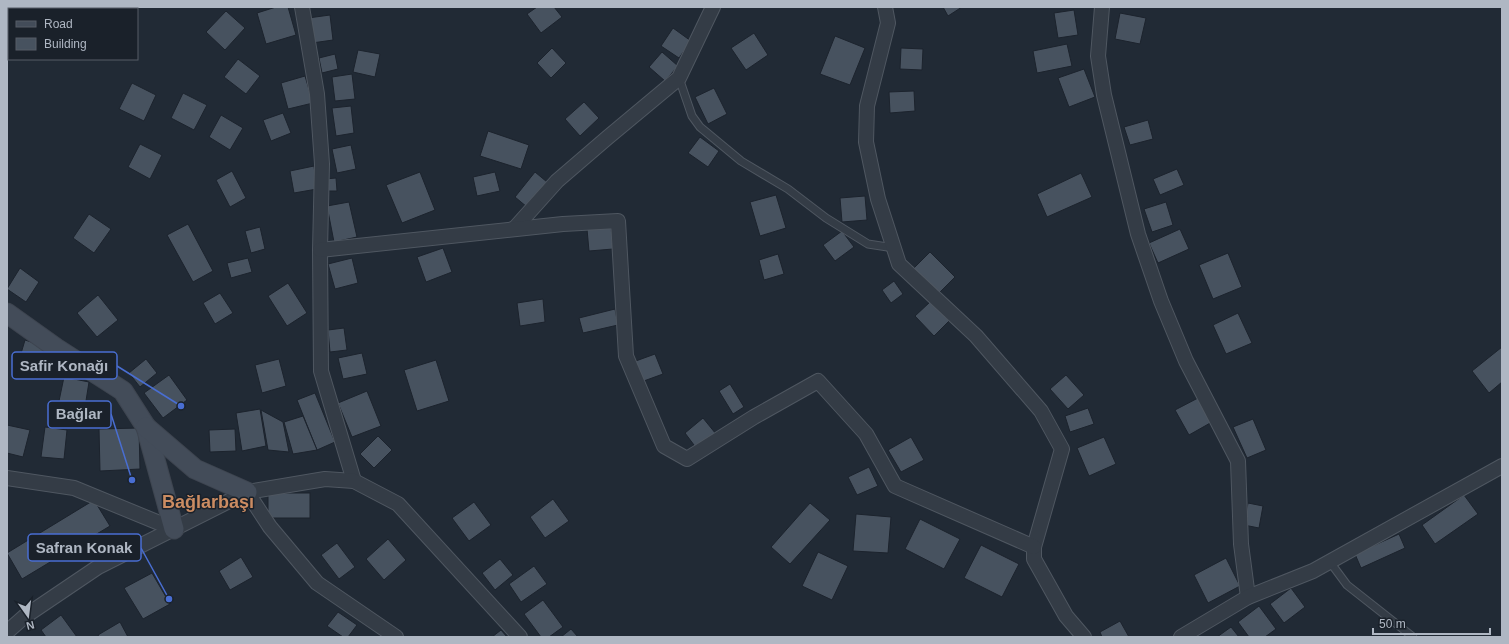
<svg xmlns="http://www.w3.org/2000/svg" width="1509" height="644" viewBox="0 0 1509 644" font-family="Helvetica,sans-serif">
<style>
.building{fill:#47525f;stroke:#1c232d}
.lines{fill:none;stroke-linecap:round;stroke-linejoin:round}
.lane-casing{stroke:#4f5761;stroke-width:9}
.street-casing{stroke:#4f5761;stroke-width:16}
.secondary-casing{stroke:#3e4550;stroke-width:21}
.lane{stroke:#343c46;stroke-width:7}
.street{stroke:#343c46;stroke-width:14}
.secondary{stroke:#434c59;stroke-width:19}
.labels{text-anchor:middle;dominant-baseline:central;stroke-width:3;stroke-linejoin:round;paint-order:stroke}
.district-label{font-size:18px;font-weight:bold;fill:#cb8c62;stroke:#1a212a}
.leader{fill:none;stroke:#496ed2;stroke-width:1.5}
.callout-dot{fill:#496ed2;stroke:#1a212a;stroke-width:1.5}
.callout{fill:#1a212a;stroke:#496ed2;stroke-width:1.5}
.callout-label{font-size:15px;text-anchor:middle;font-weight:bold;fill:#afb7c3}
</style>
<rect width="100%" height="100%" fill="#212a35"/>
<!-- building -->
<g class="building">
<polygon points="276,7 288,7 296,35 266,44 257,13"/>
<polygon points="537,7 554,7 562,17 541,33 527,14"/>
<polygon points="943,7 962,7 948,16"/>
<polygon points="1074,10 1078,35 1058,38 1054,13"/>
<polygon points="226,11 245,28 225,50 206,32"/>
<polygon points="1120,13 1146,18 1140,44 1115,39"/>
<polygon points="330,15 333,40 312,43 308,18"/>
<polygon points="673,28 691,41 679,58 661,46"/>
<polygon points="754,33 768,55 746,70 731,48"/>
<polygon points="835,36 865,48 850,85 820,74"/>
<polygon points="1067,44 1072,66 1037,73 1033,51"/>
<polygon points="552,48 566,63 551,78 537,63"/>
<polygon points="901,48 923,49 922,70 900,69"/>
<polygon points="358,50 380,54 375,77 353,72"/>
<polygon points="662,52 678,66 665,81 649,67"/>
<polygon points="335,54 338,69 322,73 319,58"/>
<polygon points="238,59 260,76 246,94 224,77"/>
<polygon points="1084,69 1095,97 1069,107 1058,78"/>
<polygon points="352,74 355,99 335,101 332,77"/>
<polygon points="305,76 313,103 288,109 281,83"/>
<polygon points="132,83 156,95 144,121 119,109"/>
<polygon points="714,88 727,114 708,124 695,97"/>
<polygon points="914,91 915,111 890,113 889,92"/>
<polygon points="183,93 207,105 194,130 171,118"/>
<polygon points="584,102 599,118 580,136 565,119"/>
<polygon points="351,106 354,133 336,136 332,108"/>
<polygon points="283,113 291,133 271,141 263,120"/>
<polygon points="221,115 243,128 230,150 209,137"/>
<polygon points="1148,120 1153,139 1130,145 1124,127"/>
<polygon points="488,131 529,145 521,169 480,156"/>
<polygon points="700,137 719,151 708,167 688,153"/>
<polygon points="140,144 162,155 150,179 128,167"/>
<polygon points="351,145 356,169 337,173 332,149"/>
<polygon points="314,166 317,189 294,193 290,171"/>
<polygon points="1177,169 1184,185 1160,195 1153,179"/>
<polygon points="232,171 246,198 230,207 216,180"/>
<polygon points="420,172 435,210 402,223 386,185"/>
<polygon points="495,172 500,191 477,196 473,177"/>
<polygon points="535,172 547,182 527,207 515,197"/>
<polygon points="1081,173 1092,197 1047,217 1037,194"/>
<polygon points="336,178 337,191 325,191 325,179"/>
<polygon points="776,195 786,228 760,236 750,202"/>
<polygon points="865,196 867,220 842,222 840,198"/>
<polygon points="349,202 357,237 334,242 327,206"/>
<polygon points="1166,202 1173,225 1152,232 1144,209"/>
<polygon points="89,214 111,229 94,253 73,238"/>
<polygon points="188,224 213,271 193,282 167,235"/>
<polygon points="260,227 265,249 251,253 245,231"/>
<polygon points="611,227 613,249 589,251 587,229"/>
<polygon points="1180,229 1189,249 1158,263 1149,243"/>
<polygon points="842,231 854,247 835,261 823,245"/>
<polygon points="443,248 452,272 426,282 417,257"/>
<polygon points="930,252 955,277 939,293 914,268"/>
<polygon points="1228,253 1242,287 1213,299 1199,265"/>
<polygon points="778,254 784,274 764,280 759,260"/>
<polygon points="248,258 252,272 231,278 227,263"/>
<polygon points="352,258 358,283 335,289 328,264"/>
<polygon points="20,268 39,282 26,302 7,289"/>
<polygon points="894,281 903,294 891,303 882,290"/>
<polygon points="288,283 307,313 287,326 268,296"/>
<polygon points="220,293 233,313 215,324 203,303"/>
<polygon points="98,295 118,320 97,337 77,313"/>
<polygon points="543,299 545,322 520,326 517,303"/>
<polygon points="930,302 949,321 934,336 915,316"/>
<polygon points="615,309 618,325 583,333 579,318"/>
<polygon points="1238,313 1252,343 1226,354 1213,325"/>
<polygon points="344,328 347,350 330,352 328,330"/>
<polygon points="25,340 50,348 42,375 17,367"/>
<polygon points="1502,347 1502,382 1489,393 1472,371"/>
<polygon points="362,353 367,374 343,379 338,358"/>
<polygon points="655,354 663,374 641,382 633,362"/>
<polygon points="146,359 157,373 140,387 129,373"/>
<polygon points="279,359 286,386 262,393 255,365"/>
<polygon points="436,360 449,401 417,411 404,370"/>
<polygon points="169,375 187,400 163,418 144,393"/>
<polygon points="1066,375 1084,395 1068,409 1050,389"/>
<polygon points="64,377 89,382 85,407 59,401"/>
<polygon points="730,384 744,407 733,414 719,391"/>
<polygon points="367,391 381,426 352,437 338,403"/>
<polygon points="315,393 335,442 317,450 297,400"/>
<polygon points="1198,398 1212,422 1189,435 1175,410"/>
<polygon points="1088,408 1094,424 1070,432 1065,416"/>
<polygon points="260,409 266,446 242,451 236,413"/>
<polygon points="261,410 283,422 289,452 268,450"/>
<polygon points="303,416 317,450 293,454 284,422"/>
<polygon points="703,418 716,434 697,449 685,433"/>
<polygon points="1253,419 1266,450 1247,458 1233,427"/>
<polygon points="7,425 30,430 23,457 7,453"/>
<polygon points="45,427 67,430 64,459 41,457"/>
<polygon points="139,428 140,469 100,471 99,429"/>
<polygon points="235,429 236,451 210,452 209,430"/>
<polygon points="378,436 392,450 374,468 360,454"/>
<polygon points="911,437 924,460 901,472 888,450"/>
<polygon points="1104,437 1116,464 1089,476 1077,448"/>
<polygon points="869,467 878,486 857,495 848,477"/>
<rect x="268" y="493" width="42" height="25"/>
<polygon points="1464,495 1478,514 1435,544 1422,525"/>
<polygon points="553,499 569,521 545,538 530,517"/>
<polygon points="94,500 110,526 22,579 7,553"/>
<polygon points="474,502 491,525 469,541 452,518"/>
<polygon points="810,503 830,520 790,564 771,547"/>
<polygon points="1248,503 1263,506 1259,528 1244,525"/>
<polygon points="856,514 891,517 888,553 853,551"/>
<polygon points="920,519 960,539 944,569 905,549"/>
<polygon points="1399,534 1405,548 1361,568 1355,554"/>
<polygon points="388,539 406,560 384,580 366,559"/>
<polygon points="337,543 355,567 339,579 321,555"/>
<polygon points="981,545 1019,564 1002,597 964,578"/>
<polygon points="818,552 848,566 832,600 802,586"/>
<polygon points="241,557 253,577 230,590 219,571"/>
<polygon points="1226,558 1240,586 1208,603 1194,575"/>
<polygon points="500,559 513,575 495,590 482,573"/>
<polygon points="534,566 547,584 521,602 509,584"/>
<polygon points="152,573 170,604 143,619 124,588"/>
<polygon points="1291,588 1305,607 1284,623 1270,604"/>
<polygon points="543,600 563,627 549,637 541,637 524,614"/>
<polygon points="1259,606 1276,629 1265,637 1249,637 1238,622"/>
<polygon points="338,612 357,625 348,637 343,637 327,626"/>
<polygon points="61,615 77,637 46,637 41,630"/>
<polygon points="1120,621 1129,637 1102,637 1100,632"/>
<polygon points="120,622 128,637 99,637 98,635"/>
<polygon points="1231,627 1239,637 1217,637"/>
<polygon points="571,629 578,637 561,637"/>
<polygon points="501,630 507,637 492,637"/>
</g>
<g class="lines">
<!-- lane casing -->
<g class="lane-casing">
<g id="lane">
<polyline points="679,78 692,116 700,127 741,161 788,189 826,218 868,244 894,248"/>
<polyline points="1330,562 1347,585 1413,637"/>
</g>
</g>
<!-- street casing -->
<g class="street-casing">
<g id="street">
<polyline points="302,7 317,94 322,164 320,250 321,371 354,481"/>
<polyline points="885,7 888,23 867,106 866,142 878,199 899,264 976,336 1041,411 1062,449 1034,547 1034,559 1066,616 1084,637"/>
<polyline points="1102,7 1098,56 1104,95 1138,234 1161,301 1186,361 1238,461 1241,544 1248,597"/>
<polyline points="514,229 557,181 607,138 679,78 713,7"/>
<polyline points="320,250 563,224 618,221 626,356 664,446 687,459 754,417 818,381 866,434 895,486 1034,547"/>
<polyline points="7,478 74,488 174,529"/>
<polyline points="247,492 270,527 317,583 396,637"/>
<polyline points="7,632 24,617 98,567 247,492 325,479 354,481 398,504 520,637"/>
<polyline points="1181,637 1248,597 1313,571 1502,466"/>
</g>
</g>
<!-- secondary casing -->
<g class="secondary-casing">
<g id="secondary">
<polyline points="7,313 56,348 123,391 146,427 174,529"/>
<polyline points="146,427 195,469 247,492"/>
</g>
</g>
<!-- lane -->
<use href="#lane" class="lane"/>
<!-- street -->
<use href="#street" class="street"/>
<!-- secondary -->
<use href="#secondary" class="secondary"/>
</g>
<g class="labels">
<!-- district labels -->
<g class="district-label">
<text x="208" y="502">Bağlarbaşı</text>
</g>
</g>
<!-- callouts -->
<path class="leader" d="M181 406L117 366M132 480L111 414M169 599L141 548"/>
<g class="callout-dot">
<circle cx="181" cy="406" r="4"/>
<circle cx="132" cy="480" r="4"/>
<circle cx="169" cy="599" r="4"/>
</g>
<g class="callout">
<rect x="12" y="352" width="105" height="27" rx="4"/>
<rect x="48" y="401" width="63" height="27" rx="4"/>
<rect x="28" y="534" width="113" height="27" rx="4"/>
</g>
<g class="callout-label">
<text x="64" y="371">Safir Konağı</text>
<text x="79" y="419">Bağlar</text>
<text x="84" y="553">Safran Konak</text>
</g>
<!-- border -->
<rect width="1509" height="644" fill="none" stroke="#afb7c3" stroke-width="16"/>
<!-- legend -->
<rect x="8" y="8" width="130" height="52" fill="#1a212a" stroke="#565d67"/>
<rect x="16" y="21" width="20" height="6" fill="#434c59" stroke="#565d67"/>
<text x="44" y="28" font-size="12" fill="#afb7c3">Road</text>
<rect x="16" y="38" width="20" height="12" fill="#47525f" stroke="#565d67"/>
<text x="44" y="48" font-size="12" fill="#afb7c3">Building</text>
<!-- north arrow -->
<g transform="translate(28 616) rotate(166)" stroke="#1a212a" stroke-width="3" paint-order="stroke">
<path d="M0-3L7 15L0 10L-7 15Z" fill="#afb7c3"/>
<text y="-6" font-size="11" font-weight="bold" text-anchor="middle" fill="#afb7c3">N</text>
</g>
<!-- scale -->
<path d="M1373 628v6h117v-6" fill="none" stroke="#afb7c3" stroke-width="2"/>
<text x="1379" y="628" font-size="12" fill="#afb7c3" stroke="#1a212a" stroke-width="3" paint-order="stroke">50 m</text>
</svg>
